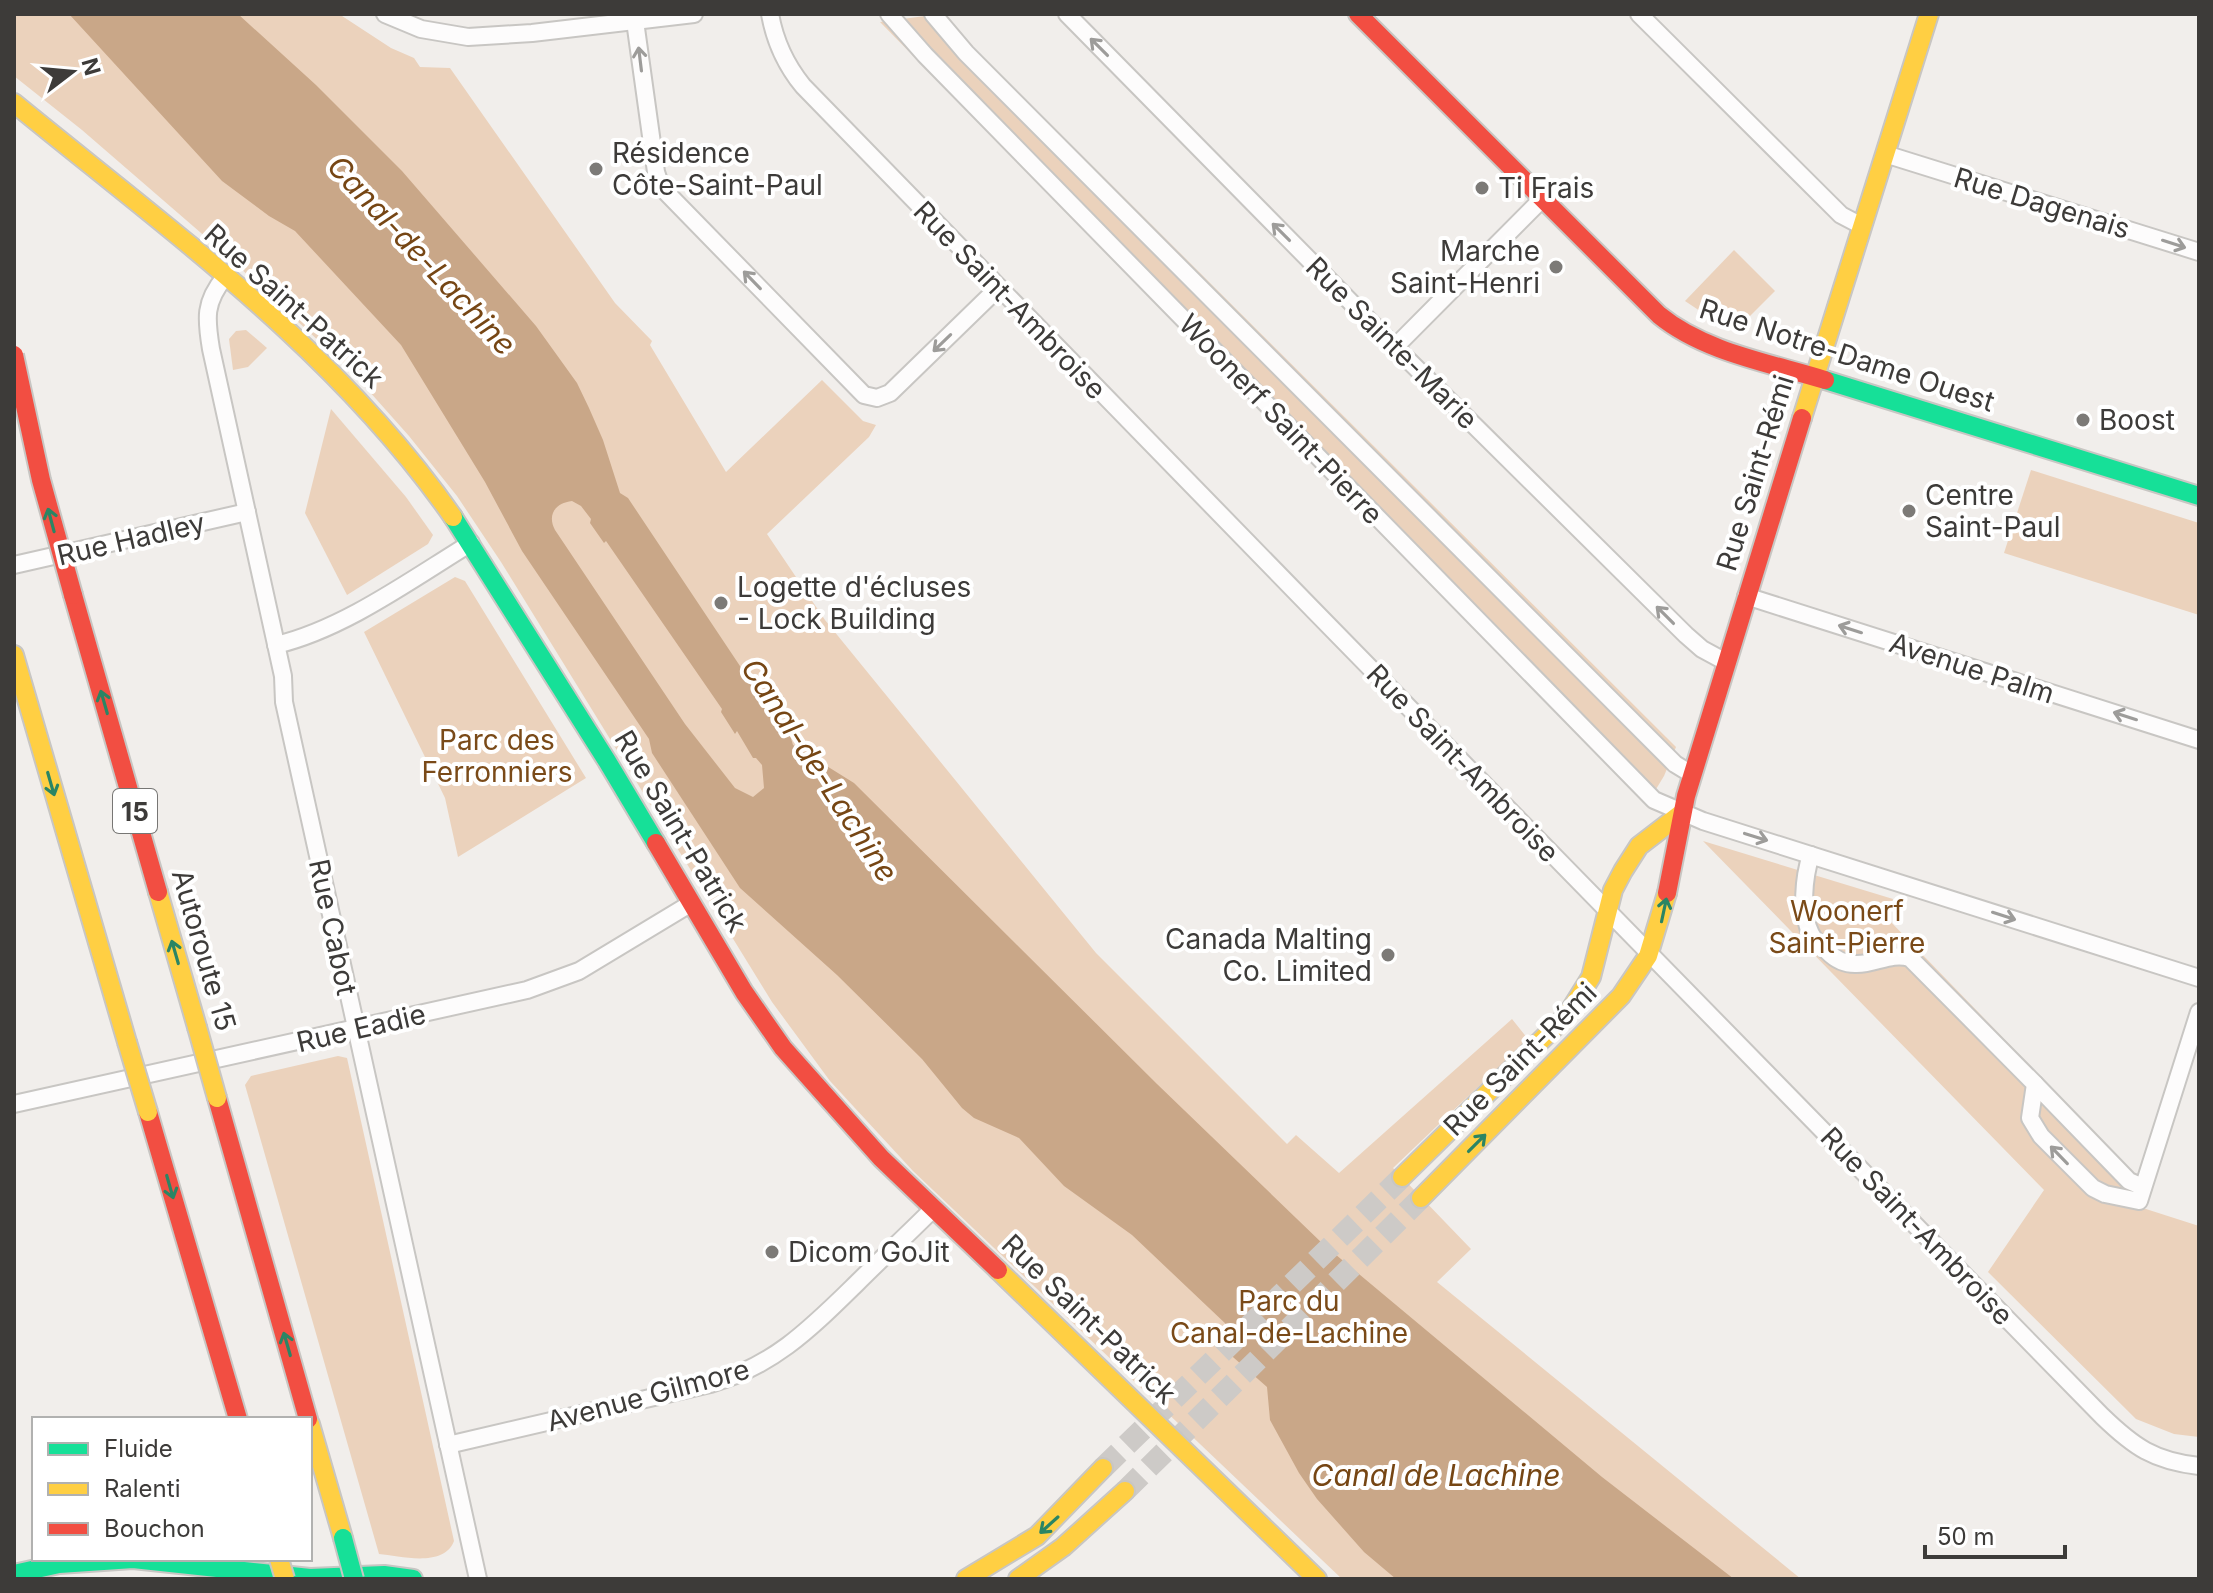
<svg xmlns="http://www.w3.org/2000/svg" width="2213" height="1593" viewBox="0 0 2213 1593" font-family="Inter,sans-serif">
<style>
.green{fill:#ebd2bc}
.water{fill:#c9a788;fill-rule:evenodd}
.lines{fill:none;stroke-linecap:round;stroke-linejoin:round}
.secondary-tunnel{stroke:#cdcac7;stroke-width:22;stroke-dasharray:22 11;stroke-linecap:butt}
.street-casing{stroke:#c8c6c3;stroke-width:20}
.fast-casing{stroke:#c8c6c3;stroke-width:22}
.slow-casing{stroke:#c8c6c3;stroke-width:22}
.jam-casing{stroke:#c8c6c3;stroke-width:22}
.street{stroke:#fdfcfc;stroke-width:16}
.fast{stroke:#16e098;stroke-width:18}
.slow{stroke:#ffcf43;stroke-width:18}
.jam{stroke:#f24e42;stroke-width:18}
.fast-bridge-casing{stroke:#c8c6c3;stroke-width:22;stroke-linecap:butt}
.slow-bridge-casing{stroke:#c8c6c3;stroke-width:22;stroke-linecap:butt}
.jam-bridge-casing{stroke:#c8c6c3;stroke-width:22;stroke-linecap:butt}
.fast-bridge{stroke:#16e098;stroke-width:18}
.slow-bridge{stroke:#ffcf43;stroke-width:18}
.jam-bridge{stroke:#f24e42;stroke-width:18}
.oneway{stroke:#9d9c9a}
.oneway2{stroke:#2b8564}
.poi-dot{fill:#7c7a77;stroke:#fff;stroke-width:3}
.labels{text-anchor:middle;dominant-baseline:central;stroke-width:8;stroke-linejoin:round;paint-order:stroke}
.shield{fill:#fff;stroke:#777674;stroke-width:2}
.shield-label{font-size:26px;font-weight:bold;fill:#3d3b39}
.poi-label{font-size:28px;fill:#3d3b39;stroke:#fff;text-anchor:start}
.street-label{font-size:28px;fill:#3d3b39;stroke:#fff}
.park-label{font-size:28px;fill:#7a4a18;stroke:#fff}
.water-label{font-size:30px;font-style:italic;fill:#764614;stroke:#fff}
</style>
<rect width="100%" height="100%" fill="#f1eeeb"/>
<!-- green -->
<g class="green">
<polygon points="14,14 339,14 391,48 414,58 420,67 450,68 615,303 652,341 650,345 726,472 822,380 863,421 876,425 869,437 767,534 825,620 1096,953 1287,1144 1296,1135 1339,1173 1512,1019 1528,1039 1393,1168 1471,1249 1437,1282 1801,1579 1342,1579 913,1171 830,1081 772,1002 501,562 457,496 409,436 352,372 223,252 82,130 14,76"/>
<polygon points="940,14 1676,747 1664,776 1647,804 880,22"/>
<polygon points="1734,250 1775,291 1741,325 1700,311 1685,301"/>
<polygon points="246,330 267,348 248,367 233,370 229,339 236,331"/>
<polygon points="331,409 406,497 433,535 428,544 347,595 305,513"/>
<polygon points="2031,470 2199,523 2199,615 2004,553"/>
<polygon points="455,577 465,581 586,778 458,857 445,798 364,632"/>
<polygon points="1703,841 1893,899 1888,919 2131,1170 2121,1201 2199,1226 2199,1437 2174,1434 2136,1419 1988,1272 2044,1190"/>
<path d="M338,1056L347,1058L454,1541C444,1568 400,1556 379,1554L245,1085L251,1076Z"/>
</g>
<!-- water -->
<path class="water" d="M69,14H238L316,85L402,171L536,326L577,383L589,408L603,440L620,493L628,498L754,687L758,688L789,732L793,745L854,783L1157,1084L1323,1244L1602,1477L1734,1579H1396L1364,1552L1317,1499L1299,1473L1270,1420L1267,1387L1217,1343L1228,1326L1132,1235L1064,1186L1019,1138L974,1118L962,1108L922,1059L837,975L740,888L652,753L649,739L522,551L485,482L401,345L295,231L269,216L222,181ZM572,501L581,506L591,519L590,523L604,543L606,541L722,709L721,712L735,734L737,731L753,758H756L762,765L764,788L753,797L735,788L685,724L555,530C547,515 555,503 572,501Z"/>
<g class="lines">
<!-- secondary-tunnel -->
<g class="secondary-tunnel">
<polyline points="1103,1468 1402,1177"/>
<polyline points="1125,1491 1421,1198"/>
</g>
<!-- street casing -->
<g class="street-casing">
<g id="street">
<polyline points="385,14 421,29 468,37 532,33 694,14"/>
<path d="M770,14C775,42 785,64 803,86C1234,531 1670,973 2102,1416C2134,1447 2154,1461 2199,1466"/>
<polyline points="889,14 925,55 1654,800 1703,821 2199,978"/>
<polyline points="933,14 966,53 1675,764 1693,775"/>
<polyline points="1067,14 1395,347 1686,635 1702,649 1726,662"/>
<polyline points="1639,14 1841,215 1862,226"/>
<polyline points="635,21 656,172 661,187 864,395 877,398 890,393 997,289"/>
<polyline points="1885,154 2199,252"/>
<path d="M225,277C204,302 206,319 211,349L283,676L284,702L478,1579"/>
<polyline points="1395,347 1543,198"/>
<polyline points="14,565 247,512"/>
<polyline points="1746,596 2199,740"/>
<path d="M276,645C344,629 412,579 471,543"/>
<path d="M1811,855C1804,876 1800,913 1811,934C1815,942 1822,947 1828,952C1836,960 1844,964 1855,964C1875,965 1890,952 1910,958L2035,1084L2030,1118L2041,1136L2093,1188L2105,1194L2139,1201L2199,1012"/>
<polyline points="2035,1084 2129,1181 2143,1187"/>
<polyline points="14,1104 527,990 579,971 690,904"/>
<path d="M448,1445L710,1384C774,1366 811,1328 857,1283C882,1258 908,1234 933,1209"/>
</g>
</g>
<!-- fast casing -->
<g class="fast-casing">
<g id="fast">
<polyline points="1825,380 2199,496"/>
<polyline points="453,517 607,761 656,843"/>
<polyline points="14,1574 59,1564 133,1559 310,1578 384,1575 413,1579"/>
</g>
</g>
<!-- slow casing -->
<g class="slow-casing">
<g id="slow">
<path d="M14,103C169,230 337,350 453,517"/>
<polyline points="1802,418 1929,14"/>
<polyline points="14,655 127,1042"/>
<polyline points="158,892 197,1027"/>
<polyline points="1402,1177 1568,1014 1591,977 1613,890 1623,871 1639,846 1682,813"/>
<polyline points="1421,1198 1621,996 1648,956 1667,893"/>
<polyline points="998,1270 1317,1579"/>
<polyline points="310,1424 343,1538"/>
<polyline points="966,1579 1037,1536 1103,1468"/>
<polyline points="1018,1579 1063,1547 1125,1491"/>
</g>
</g>
<!-- jam casing -->
<g class="jam-casing">
<g id="jam">
<path d="M1358,14L1659,315C1704,352 1770,363 1825,380"/>
<polyline points="73,595 158,892"/>
<polyline points="656,843 744,992 783,1048 881,1158 998,1270"/>
<polyline points="1667,893 1686,796 1802,418"/>
<polyline points="217,1098 308,1419"/>
<polyline points="148,1112 238,1419"/>
</g>
</g>
<!-- street -->
<use href="#street" class="street"/>
<!-- fast -->
<use href="#fast" class="fast"/>
<!-- slow -->
<use href="#slow" class="slow"/>
<!-- jam -->
<use href="#jam" class="jam"/>
<!-- fast-bridge casing -->
<g class="fast-bridge-casing">
<polyline id="fast-bridge" points="343,1538 354,1579"/>
</g>
<!-- slow-bridge casing -->
<g class="slow-bridge-casing">
<g id="slow-bridge">
<polyline points="197,1027 217,1098"/>
<polyline points="127,1042 148,1112"/>
<polyline points="279,1559 285,1579"/>
</g>
</g>
<!-- jam-bridge casing -->
<g class="jam-bridge-casing">
<polyline id="jam-bridge" points="14,355 41,480 73,595"/>
</g>
<!-- fast-bridge -->
<use href="#fast-bridge" class="fast-bridge"/>
<!-- slow-bridge -->
<use href="#slow-bridge" class="slow-bridge"/>
<!-- jam-bridge -->
<use href="#jam-bridge" class="jam-bridge"/>
</g>
<!-- one-way arrows -->
<defs><path id="oneway-shaft" d="M-6 0H5M1.5-3L5.5 0L1.5 3" fill="none" stroke-width="1.6" stroke-linecap="round" stroke-linejoin="round" transform="scale(2)"/></defs>
<g class="oneway">
<use href="#oneway-shaft" transform="translate(1099 47) rotate(-135)"/>
<use href="#oneway-shaft" transform="translate(640 59) rotate(-97)"/>
<use href="#oneway-shaft" transform="translate(1281 232) rotate(-135)"/>
<use href="#oneway-shaft" transform="translate(2174 244) rotate(18)"/>
<use href="#oneway-shaft" transform="translate(752 280) rotate(-134)"/>
<use href="#oneway-shaft" transform="translate(942 343) rotate(136)"/>
<use href="#oneway-shaft" transform="translate(1665 615) rotate(-135)"/>
<use href="#oneway-shaft" transform="translate(1850 629) rotate(-162)"/>
<use href="#oneway-shaft" transform="translate(2125 716) rotate(-162)"/>
<use href="#oneway-shaft" transform="translate(1756 837) rotate(17)"/>
<use href="#oneway-shaft" transform="translate(2004 916) rotate(18)"/>
<use href="#oneway-shaft" transform="translate(2059 1155) rotate(-134)"/>
</g>
<g class="oneway2">
<use href="#oneway-shaft" transform="translate(51 520) rotate(-105)"/>
<use href="#oneway-shaft" transform="translate(104 702) rotate(-106)"/>
<use href="#oneway-shaft" transform="translate(51 784) rotate(74)"/>
<use href="#oneway-shaft" transform="translate(1664 910) rotate(-78)"/>
<use href="#oneway-shaft" transform="translate(175 952) rotate(-106)"/>
<use href="#oneway-shaft" transform="translate(1477 1143) rotate(-45)"/>
<use href="#oneway-shaft" transform="translate(170 1187) rotate(74)"/>
<use href="#oneway-shaft" transform="translate(287 1344) rotate(-106)"/>
<use href="#oneway-shaft" transform="translate(1049 1525) rotate(138)"/>
</g>
<!-- markers -->
<g class="poi-dot">
<circle cx="596" cy="169" r="8"/>
<circle cx="1482" cy="188" r="8"/>
<circle cx="1556" cy="267" r="8"/>
<circle cx="2083" cy="420" r="8"/>
<circle cx="1909" cy="511" r="8"/>
<circle cx="721" cy="603" r="8"/>
<circle cx="1388" cy="955" r="8"/>
<circle cx="772" cy="1252" r="8"/>
</g>
<g class="labels">
<!-- shield labels -->
<rect class="shield" x="113" y="789" width="44" height="44" rx="6"/>
<g class="shield-label">
<text x="135" y="811">15</text>
</g>
<!-- poi labels -->
<g class="poi-label">
<text x="612" y="153">Résidence<tspan x="612" dy="32">Côte-Saint-Paul</tspan></text>
<text x="1498" y="188">Ti Frais</text>
<text x="1540" y="251" text-anchor="end">Marche<tspan x="1540" dy="32">Saint-Henri</tspan></text>
<text x="2099" y="420">Boost</text>
<text x="1925" y="495">Centre<tspan x="1925" dy="32">Saint-Paul</tspan></text>
<text x="737" y="587">Logette d'écluses<tspan x="737" dy="32">- Lock Building</tspan></text>
<text x="1372" y="939" text-anchor="end">Canada Malting<tspan x="1372" dy="32">Co. Limited</tspan></text>
<text x="788" y="1252">Dicom GoJit</text>
</g>
<!-- street labels -->
<g class="street-label">
<text transform="translate(2042 203) rotate(17)">Rue Dagenais</text>
<text transform="translate(1010 300) rotate(46)">Rue Saint-Ambroise</text>
<text transform="translate(294 306) rotate(42)">Rue Saint-Patrick</text>
<text transform="translate(1392 343) rotate(45)">Rue Sainte-Marie</text>
<text transform="translate(1847 355) rotate(18)">Rue Notre-Dame Ouest</text>
<text transform="translate(1281 419) rotate(46)">Woonerf Saint-Pierre</text>
<text transform="translate(1755 473) rotate(-73)">Rue Saint-Rémi</text>
<text transform="translate(131 539) rotate(-13)">Rue Hadley</text>
<text transform="translate(1972 668) rotate(18)">Avenue Palm</text>
<text transform="translate(1463 763) rotate(46)">Rue Saint-Ambroise</text>
<text transform="translate(681 831) rotate(59)">Rue Saint-Patrick</text>
<text transform="translate(333 927) rotate(78)">Rue Cabot</text>
<text transform="translate(204 950) rotate(74)">Autoroute 15</text>
<text transform="translate(361 1028) rotate(-13)">Rue Eadie</text>
<text transform="translate(1520 1059) rotate(-45)">Rue Saint-Rémi</text>
<text transform="translate(1917 1226) rotate(46)">Rue Saint-Ambroise</text>
<text transform="translate(1089 1319) rotate(44)">Rue Saint-Patrick</text>
<text transform="translate(648 1395) rotate(-15)">Avenue Gilmore</text>
</g>
<!-- park labels -->
<g class="park-label">
<text x="497" y="740">Parc des<tspan x="497" dy="32">Ferronniers</tspan></text>
<text x="1847" y="911">Woonerf<tspan x="1847" dy="32">Saint-Pierre</tspan></text>
<text x="1289" y="1301">Parc du<tspan x="1289" dy="32">Canal-de-Lachine</tspan></text>
</g>
<!-- water labels -->
<g class="water-label">
<text transform="translate(422 255) rotate(47)">Canal-de-Lachine</text>
<text transform="translate(820 770) rotate(57)">Canal-de-Lachine</text>
<text x="1436" y="1475">Canal de Lachine</text>
</g>
</g>
<!-- border -->
<rect width="2213" height="1593" fill="none" stroke="#3d3b39" stroke-width="32"/>
<!-- legend -->
<rect x="32" y="1417" width="280" height="144" fill="#ffffff" stroke="#b1b1b0" stroke-width="2"/>
<rect x="48" y="1443" width="40" height="12" fill="#16e098" stroke="#b1b1b0" stroke-width="2"/>
<text x="104" y="1457" font-size="24" fill="#3d3b39">Fluide</text>
<rect x="48" y="1483" width="40" height="12" fill="#ffcf43" stroke="#b1b1b0" stroke-width="2"/>
<text x="104" y="1497" font-size="24" fill="#3d3b39">Ralenti</text>
<rect x="48" y="1523" width="40" height="12" fill="#f24e42" stroke="#b1b1b0" stroke-width="2"/>
<text x="104" y="1537" font-size="24" fill="#3d3b39">Bouchon</text>
<!-- north arrow -->
<g transform="translate(72 72) rotate(74)" stroke="#ffffff" stroke-width="6" paint-order="stroke">
<path d="M0-6L14 30L0 20L-14 30Z" fill="#3d3b39"/>
<text y="-12" font-size="22" font-weight="bold" text-anchor="middle" fill="#3d3b39">N</text>
</g>
<!-- scale -->
<path d="M1925 1545v12h140v-12" fill="none" stroke="#3d3b39" stroke-width="4"/>
<text x="1937" y="1545" font-size="24" fill="#3d3b39" stroke="#ffffff" stroke-width="6" paint-order="stroke">50 m</text>
</svg>
